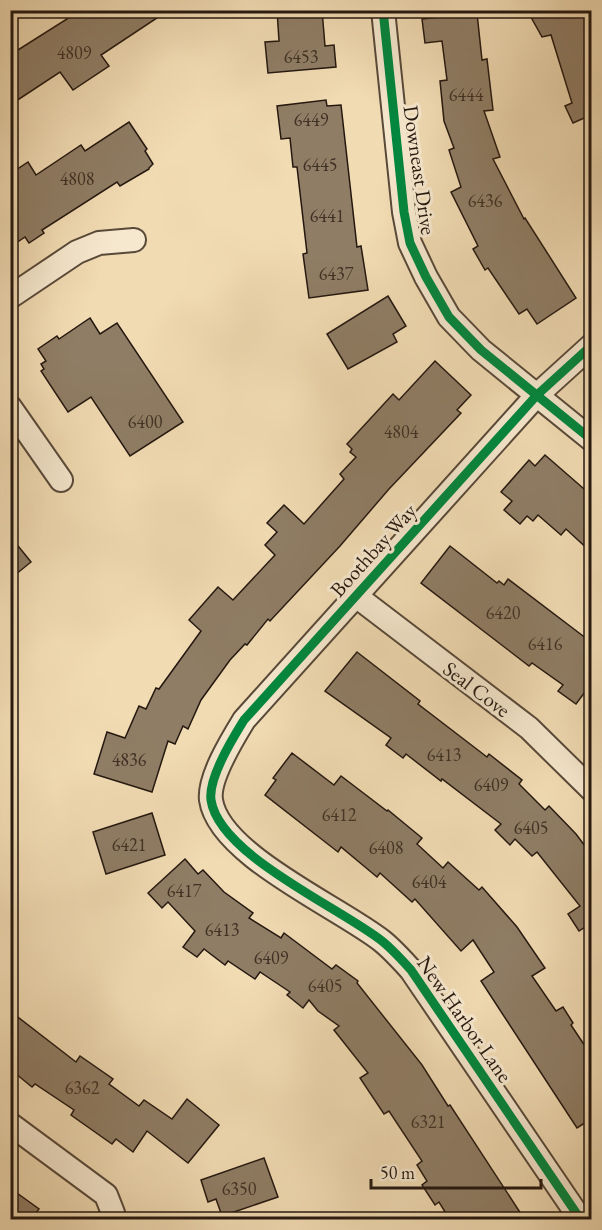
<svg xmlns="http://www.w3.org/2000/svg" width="602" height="1230" viewBox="0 0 602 1230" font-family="'EB Garamond',serif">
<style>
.building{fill:#8f7d65;stroke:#251810;stroke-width:1.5}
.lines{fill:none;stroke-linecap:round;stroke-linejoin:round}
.minor-casing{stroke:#584939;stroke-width:26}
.minor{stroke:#f6e8ce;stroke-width:22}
.cycleway-casing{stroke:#f6e8ce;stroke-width:13}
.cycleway{stroke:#00873e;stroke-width:9}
.labels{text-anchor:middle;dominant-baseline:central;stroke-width:6;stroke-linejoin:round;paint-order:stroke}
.number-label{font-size:18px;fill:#403125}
.street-label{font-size:21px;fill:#251810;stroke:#f6e8ce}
</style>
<rect width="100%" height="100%" fill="#f1dbb3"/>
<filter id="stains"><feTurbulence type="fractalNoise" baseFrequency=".00333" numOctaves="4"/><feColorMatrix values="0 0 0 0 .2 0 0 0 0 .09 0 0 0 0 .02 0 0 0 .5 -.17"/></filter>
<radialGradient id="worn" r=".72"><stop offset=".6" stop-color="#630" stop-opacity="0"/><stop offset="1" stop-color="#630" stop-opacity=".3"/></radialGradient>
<!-- building -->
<g class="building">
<polygon points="81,10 169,10 101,55 109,66 73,90 60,72 10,105 10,55"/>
<polygon points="277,10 322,10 325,46 334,45 336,67 268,73 265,42 279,41"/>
<polygon points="527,10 591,10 591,115 573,123 565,106 572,103 551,35 542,37"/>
<polygon points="477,13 482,60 487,59 493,110 484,111 500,157 493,159 524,219 525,218 576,298 537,324 527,309 519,314 488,268 485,270 473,249 478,246 451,192 461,187 449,150 454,148 444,121 440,81 447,80 442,41 425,43 422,19"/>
<polygon points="326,100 327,106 341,105 357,247 361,246 368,290 309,298 303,254 307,253 297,167 293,167 290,138 281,139 277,106"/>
<polygon points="129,122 147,149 145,151 153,164 149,168 149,169 120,186 117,182 42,230 44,233 29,243 25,237 10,247 10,174 28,162 36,175 81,145 85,151"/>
<polygon points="388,296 406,326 393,334 397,342 348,369 327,334"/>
<polygon points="90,318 100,334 117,323 183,422 130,456 91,397 68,412 41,371 44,369 41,364 46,361 38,349 57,336 59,339"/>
<polygon points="435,361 471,395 457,410 461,413 389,489 340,546 270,621 268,619 247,645 245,644 230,660 201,700 188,729 183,726 175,744 168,741 152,792 94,774 107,732 125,738 139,706 146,709 156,688 159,689 201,631 189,620 218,587 233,600 275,555 265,545 277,532 267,523 284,505 304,524 344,479 340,474 356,457 350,452 352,449 347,444 393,394 399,400"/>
<polygon points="545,455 591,495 591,552 566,529 561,535 538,515 533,521 527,516 520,524 504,510 512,501 501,492 529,460 535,466"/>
<polygon points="10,536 31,562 10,579"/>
<polygon points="450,546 497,583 499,581 504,585 508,579 591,642 591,684 576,704 558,691 563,685 532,663 529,666 421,583"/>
<polygon points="357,652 420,701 418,704 487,757 489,754 522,780 519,784 545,810 549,806 576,834 591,854 591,923 579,931 568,914 580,906 537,852 532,856 515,839 510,845 495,830 501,824 442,779 441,781 406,754 403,758 386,745 391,738 325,691"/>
<polygon points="292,753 334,785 341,776 387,811 388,810 422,838 417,844 443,868 448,862 479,890 482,887 517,927 545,968 532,976 556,1011 563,1007 573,1023 571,1025 591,1055 591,1119 577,1128 481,981 494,972 473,940 461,951 415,899 412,902 380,873 377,877 341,847 338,852 265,795 276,780 273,778"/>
<polygon points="152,813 165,855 106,874 93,832"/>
<polygon points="185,859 198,874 203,870 224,892 253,913 249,918 281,938 284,933 332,969 336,965 358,981 357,983 422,1065 448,1106 450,1105 525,1220 450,1220 439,1202 435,1205 422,1185 427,1181 417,1165 422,1161 389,1111 384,1114 360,1078 368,1073 334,1030 339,1026 318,1011 309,1000 303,1008 287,995 290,992 260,972 255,979 228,961 225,965 204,949 197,957 183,947 195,931 168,902 162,908 148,893"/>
<polygon points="10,1011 76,1062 80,1056 113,1079 109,1084 139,1106 144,1100 172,1119 187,1099 219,1125 188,1163 147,1131 133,1152 116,1139 112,1144 71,1115 74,1110 35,1084 32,1087 10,1069"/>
<polygon points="264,1158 278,1197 222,1216 216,1199 208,1202 201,1180"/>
<polygon points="10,1188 39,1209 31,1220 10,1220"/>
</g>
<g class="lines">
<!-- minor casing -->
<g class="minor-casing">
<g id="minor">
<polyline points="383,10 404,212 410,243 426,277 449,317 481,350 592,440"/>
<polyline points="10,297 77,252 99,243 134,240"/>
<polyline points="10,407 61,480"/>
<polyline points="356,596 529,728 592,790"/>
<polyline points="10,1124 106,1195 113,1213 112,1220"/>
<path d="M581,1220L411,970C402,960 392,949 382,941C339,907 219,855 211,800C208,778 233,738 244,720L537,395L592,345"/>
</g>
</g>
<!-- minor -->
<use href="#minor" class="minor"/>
<!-- cycleway casing -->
<g class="cycleway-casing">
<g id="cycleway">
<polyline points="383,10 404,212 410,243 426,277 449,317 481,350 592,440"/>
<path d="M581,1220L411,970C402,960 392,949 382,941C339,907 219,855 211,800C208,778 233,738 244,720L537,395L592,345"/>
</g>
</g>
<!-- cycleway -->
<use href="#cycleway" class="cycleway"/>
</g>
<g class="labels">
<!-- number labels -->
<g class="number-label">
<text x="74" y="52">4809</text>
<text x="301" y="56">6453</text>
<text x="466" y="94">6444</text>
<text x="311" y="119">6449</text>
<text x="320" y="164">6445</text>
<text x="77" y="178">4808</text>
<text x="485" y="200">6436</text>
<text x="327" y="215">6441</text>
<text x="336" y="273">6437</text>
<text x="145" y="421">6400</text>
<text x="401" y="431">4804</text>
<text x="503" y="612">6420</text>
<text x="545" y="643">6416</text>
<text x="444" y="754">6413</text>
<text x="129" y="759">4836</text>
<text x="491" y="784">6409</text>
<text x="339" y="814">6412</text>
<text x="531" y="827">6405</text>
<text x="129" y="844">6421</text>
<text x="386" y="847">6408</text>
<text x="429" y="881">6404</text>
<text x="184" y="890">6417</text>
<text x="222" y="929">6413</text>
<text x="271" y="957">6409</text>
<text x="325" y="985">6405</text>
<text x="82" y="1087">6362</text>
<text x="428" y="1121">6321</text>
<text x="239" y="1188">6350</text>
</g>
<!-- street labels -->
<g class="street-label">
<text transform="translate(420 170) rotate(82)">Downeast Drive</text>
<text transform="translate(373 550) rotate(-48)">Boothbay Way</text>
<text transform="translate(477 689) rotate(37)">Seal Cove</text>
<text transform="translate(465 1019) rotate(55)">New Harbor Lane</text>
</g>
</g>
<!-- margin -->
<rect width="602" height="1230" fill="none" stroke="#f1dbb3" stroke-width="36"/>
<rect x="12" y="12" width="578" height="1206" fill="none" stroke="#251810" stroke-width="3"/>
<rect x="18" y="18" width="566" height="1194" fill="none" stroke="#251810" stroke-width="1.5"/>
<!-- scale -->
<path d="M371 1179v9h170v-9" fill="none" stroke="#251810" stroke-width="3"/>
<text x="380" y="1179" font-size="18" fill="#251810" stroke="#f6e8ce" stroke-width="4.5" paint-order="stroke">50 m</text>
<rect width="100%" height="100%" filter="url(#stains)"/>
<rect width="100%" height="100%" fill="url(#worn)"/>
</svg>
